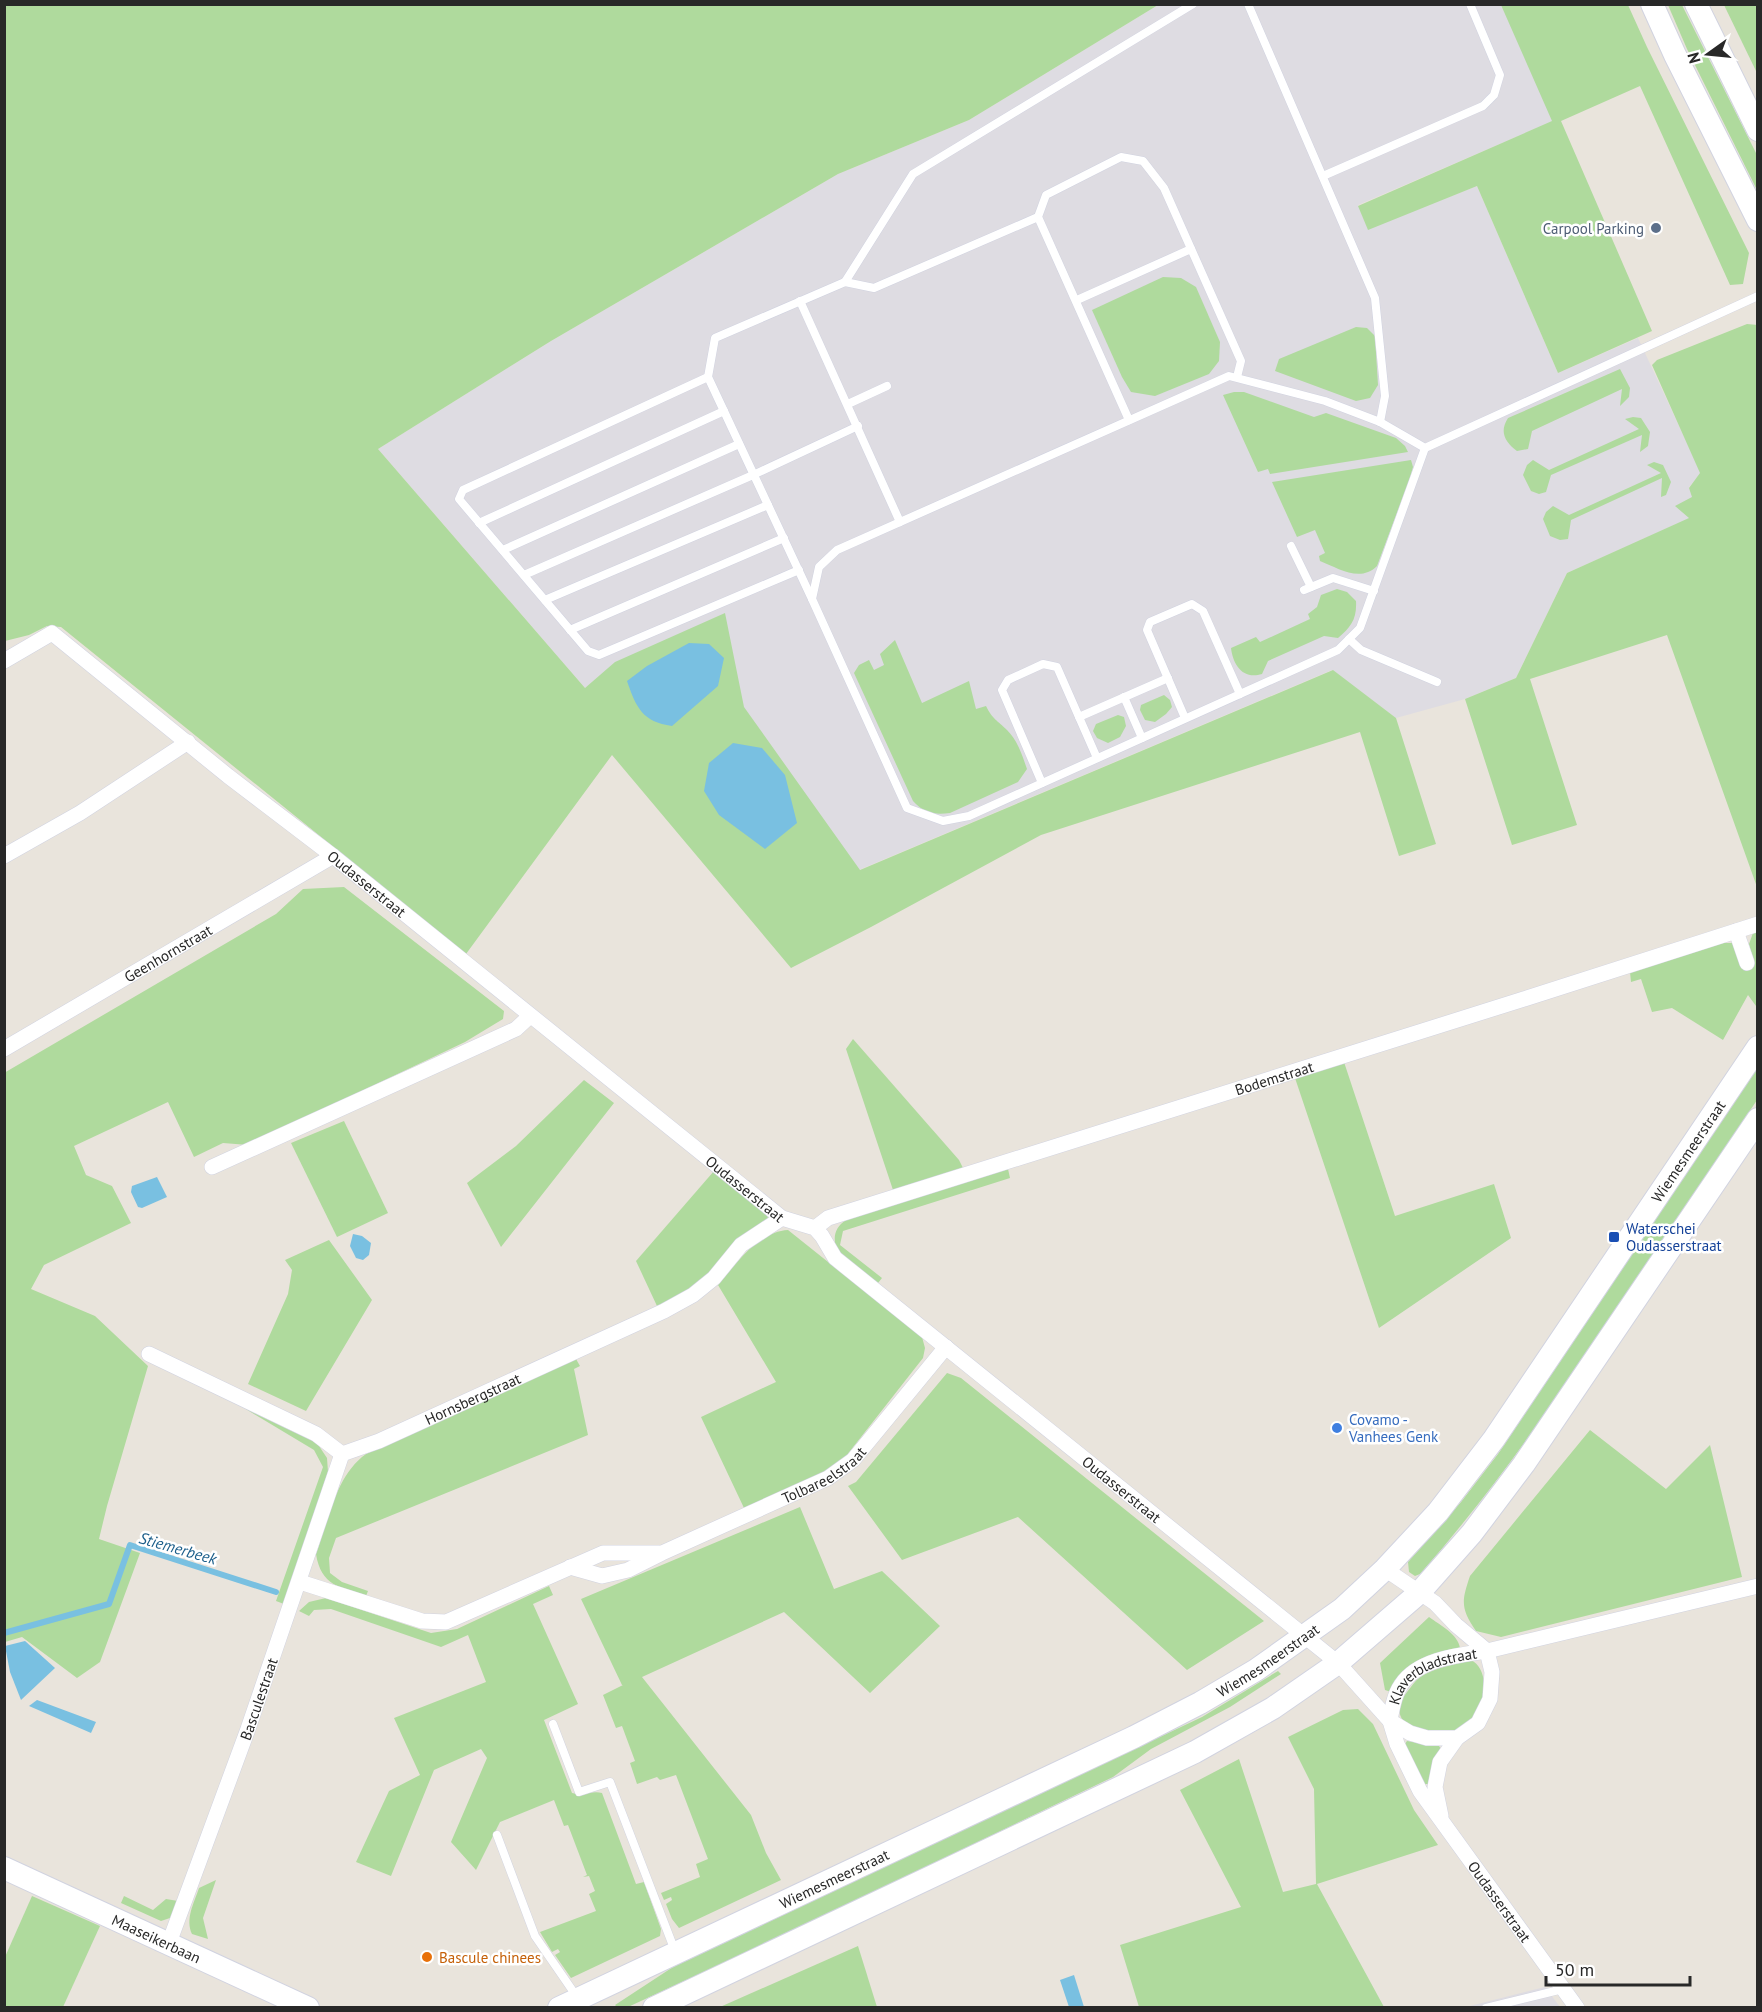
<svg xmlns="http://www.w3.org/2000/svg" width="1762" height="2012" viewBox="0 0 1762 2012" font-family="'PT Sans',sans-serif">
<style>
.industrial{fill:#dedce2}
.green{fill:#afda9d}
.water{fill:#79c0e1}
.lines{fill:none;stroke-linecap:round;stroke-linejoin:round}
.stream{stroke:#79c0e1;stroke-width:6}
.service-casing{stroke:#d1d3e0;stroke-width:9}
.minor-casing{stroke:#d1d3e0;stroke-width:16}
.secondary-casing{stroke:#d1d3e0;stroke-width:24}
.service{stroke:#fff;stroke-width:8}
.minor{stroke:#fff;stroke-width:15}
.secondary{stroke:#fff;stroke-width:22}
.service-dot{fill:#5c6f8a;stroke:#fff;stroke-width:2}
.transit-dot{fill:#1a4fb4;stroke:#fff;stroke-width:2}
.shop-dot{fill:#3f7fe0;stroke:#fff;stroke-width:2}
.food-dot{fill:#e8710a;stroke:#fff;stroke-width:2}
.labels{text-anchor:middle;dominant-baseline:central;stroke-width:5;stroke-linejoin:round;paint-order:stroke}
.service-label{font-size:15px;fill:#4e5e75;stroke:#fff;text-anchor:end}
.street-label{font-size:15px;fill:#282828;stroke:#fff}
.transit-label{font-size:15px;fill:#164399;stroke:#fff;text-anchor:start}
.shop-label{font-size:15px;fill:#366cbe;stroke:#fff;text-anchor:start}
.food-label{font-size:15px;fill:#c56008;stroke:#fff;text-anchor:start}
.water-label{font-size:16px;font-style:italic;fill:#1b5e8a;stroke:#fff}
</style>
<rect width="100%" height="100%" fill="#e9e4dc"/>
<!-- industrial -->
<g class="industrial">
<polygon points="1501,4 1553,121 1358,205 1368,229 1477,186 1558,373 1638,338 1701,473 1689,487 1693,497 1690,518 1567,573 1516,678 1465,699 1396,718 1332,670 847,875 615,663 585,688 378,449 551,341 838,174 969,120 1158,5"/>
<polygon points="1545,1987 1560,2007 1462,2008"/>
</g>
<!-- green -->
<g class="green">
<polygon points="5,5 1158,5 969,120 838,174 551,341 378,449 585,688 615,662 725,613 744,707 860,870 1333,670 1396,718 1436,844 1399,856 1360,732 1041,835 871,927 791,968 612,755 466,954 61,627 47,626 29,635 5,641"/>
<polygon points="1501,5 1628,5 1647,47 1749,253 1743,284 1730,285 1640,86 1561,121 1652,331 1558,373 1477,186 1368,230 1358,206 1552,121"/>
<polygon points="1668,5 1682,5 1757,155 1757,190 1687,49"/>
<polygon points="1724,5 1757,5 1757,73"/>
<polygon points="1163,277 1181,278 1196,287 1220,342 1219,361 1209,374 1155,396 1131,392 1122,377 1092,310"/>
<polygon points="1747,324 1758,325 1757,887 1667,635 1530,679 1577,825 1512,845 1465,699 1516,678 1567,573 1689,518 1675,506 1692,497 1689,488 1700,473 1652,365 1657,360"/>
<polygon points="1356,327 1367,328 1375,336 1378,385 1370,398 1356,401 1275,371 1279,359"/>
<path d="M1620,369L1630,388L1629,397L1620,406L1622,389L1532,431L1528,449L1517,451C1505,442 1499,432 1508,418Z"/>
<polygon points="1234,392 1244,392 1314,417 1326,413 1396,438 1405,446 1408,452 1270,474 1268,469 1258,472 1223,395"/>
<polygon points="1633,417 1641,418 1650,432 1648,446 1640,452 1642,435 1551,475 1546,492 1539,494 1531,491 1523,475 1527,465 1533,460 1549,470 1639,429 1625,419"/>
<path d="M1411,460L1413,467L1410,478L1377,566C1360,583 1338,568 1320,561L1319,556L1325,553L1315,530L1297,537L1272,482Z"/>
<polygon points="1654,462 1663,465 1671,482 1666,495 1661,497 1662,478 1571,520 1568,539 1560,540 1550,536 1543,519 1546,512 1553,506 1569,515 1661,473 1647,465"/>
<path d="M1337,589L1347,592L1356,601C1357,619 1351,627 1338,638L1324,636L1268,661L1262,674C1243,680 1233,665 1231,648L1256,637L1260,642L1310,619L1308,614L1317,607L1321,595Z"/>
<path d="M895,640L922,703L969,681L976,709L986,706C993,720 997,720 1007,730C1018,741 1022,755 1027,769L1018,782L950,813C934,815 924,813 913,801L854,673L859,665L869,660L874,670L884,665L880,654Z"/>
<polygon points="1164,695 1170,700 1172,707 1166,714 1155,722 1145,720 1140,710 1141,705"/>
<polygon points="1118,715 1124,717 1126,726 1120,737 1108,743 1097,738 1093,731 1096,724"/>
<polygon points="344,887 504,1011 503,1019 465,1042 248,1145 223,1143 194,1157 168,1102 74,1146 86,1175 112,1186 131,1223 44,1265 31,1289 95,1316 148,1366 107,1506 99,1539 140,1553 100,1662 77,1678 22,1637 5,1642 4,1073 276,914 303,889"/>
<polygon points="1757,932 1757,1004 1756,1006 1748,995 1723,1040 1672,1008 1652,1012 1641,979 1631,982 1630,972 1721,943 1732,943 1754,963 1749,944 1753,933"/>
<polygon points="853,1039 959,1160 963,1168 893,1190 846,1049"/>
<polygon points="1344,1062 1395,1216 1494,1184 1511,1238 1379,1328 1295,1078"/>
<path d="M1757,1068V1100C1700,1186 1644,1272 1585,1357C1533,1432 1481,1505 1420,1574L1415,1576L1409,1572L1408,1562L1461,1502L1498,1454Z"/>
<polygon points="584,1080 614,1103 501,1247 467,1183 516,1146"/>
<polygon points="344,1121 388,1213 337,1237 291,1143"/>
<path d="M1008,1169L1010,1178L843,1231L840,1245L882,1278L878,1283L838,1252C832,1239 834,1228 846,1220Z"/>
<polygon points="714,1171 766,1213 768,1218 709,1274 678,1297 657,1306 636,1261"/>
<path d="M788,1230L922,1337L925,1348L923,1358L843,1460L834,1468L744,1508L701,1417L776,1382L718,1285C736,1264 757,1232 788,1230Z"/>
<polygon points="329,1240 372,1300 306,1411 248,1384 288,1294 292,1270 285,1260"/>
<path d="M576,1359L580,1366L574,1369L588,1435L336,1538L329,1558L330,1573L342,1582L368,1591L366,1596C340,1587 321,1586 316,1554C328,1521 336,1475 366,1454Z"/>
<polygon points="947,1373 961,1378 1264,1621 1187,1670 1018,1517 902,1560 848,1486 856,1482"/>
<polygon points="244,1408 317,1443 327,1458 328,1472 284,1604 276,1601 323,1467 314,1450"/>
<path d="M1590,1430L1666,1489L1710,1445L1742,1577L1501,1637L1476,1631C1461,1609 1461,1602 1470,1576Z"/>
<polygon points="800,1507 834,1589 882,1571 940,1626 870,1693 784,1612 642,1677 751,1815 766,1853 781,1880 679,1928 672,1919 666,1904 672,1900 671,1897 664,1900 661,1893 700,1877 696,1864 708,1859 676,1775 660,1780 657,1777 637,1784 630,1763 635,1761 622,1726 616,1728 603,1695 623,1685 622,1685 581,1599"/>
<path d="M549,1586L553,1595L533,1604L578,1704L544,1720L572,1793C584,1796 593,1790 602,1793L636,1884L644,1882L661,1929L660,1936L571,1978L555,1955L560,1952L558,1949L552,1952L540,1932L596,1911L589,1894L595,1891L589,1876L583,1877L587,1875L568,1825L564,1826L554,1800L500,1822L476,1870L451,1842L487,1758L481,1749L434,1770L391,1876L356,1862L389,1791L420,1775L394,1718L486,1682L468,1635L441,1647L331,1609L314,1610L309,1616L299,1611L309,1602L326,1598L431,1633L457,1629Z"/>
<path d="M1429,1617C1440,1625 1458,1634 1460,1648L1391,1692L1385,1690L1380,1663Z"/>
<path d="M1471,1660C1487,1668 1487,1695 1479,1709C1474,1719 1461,1728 1451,1732C1446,1734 1438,1732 1432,1731C1408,1730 1388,1717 1407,1692C1411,1687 1415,1681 1419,1678C1434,1667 1455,1665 1471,1660Z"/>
<polygon points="1278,1671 1281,1674 1230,1707 1151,1749 1113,1777 809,1923 628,2007 617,2007 615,2005 673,1967 1202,1717"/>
<polygon points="1358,1709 1373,1724 1414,1810 1438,1845 1317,1884 1384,2007 1139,2007 1120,1945 1241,1907 1180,1790 1239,1759 1283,1892 1316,1884 1314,1789 1288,1737 1343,1710"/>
<polygon points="1407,1741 1439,1746 1441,1749 1429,1784 1424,1784 1405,1744"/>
<path d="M216,1880L203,1918L208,1939L192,1934C185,1919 194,1903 199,1888Z"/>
<polygon points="32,1896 100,1926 63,2007 5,2007 5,1957"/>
<polygon points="124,1896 153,1910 166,1899 178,1901 170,1918 161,1921 121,1903"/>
<polygon points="858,1946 877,2007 720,2007"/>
</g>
<!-- water -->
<g class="water">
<path d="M689,643L709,644L724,658L718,686L672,726C642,722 636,707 627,681L647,666Z"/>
<polygon points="733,743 762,748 785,775 797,823 765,849 719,815 704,791 709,763"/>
<polygon points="157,1177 167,1197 142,1208 138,1207 131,1192 132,1186"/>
<polygon points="353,1234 362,1236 371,1243 369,1255 363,1260 356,1258 350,1246"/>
<polygon points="25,1641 55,1668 21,1700 10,1672 5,1646"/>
<polygon points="37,1700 96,1722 91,1733 29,1706"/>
<polygon points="1074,1975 1084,2007 1069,2007 1060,1980"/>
</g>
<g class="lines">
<!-- stream -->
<polyline class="stream" points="4,1633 109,1604 130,1545 276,1592"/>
<!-- service casing -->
<g class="service-casing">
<g id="service">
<polyline points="1248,4 1375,298 1385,396 1380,422"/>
<polyline points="1323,176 1483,106 1494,95 1500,75 1470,4"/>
<polyline points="845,282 874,288 1038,217"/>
<polyline points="1077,300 1191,249"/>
<polyline points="800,301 900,522"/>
<polyline points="708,377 463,490 459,499 588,651 599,655 799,570"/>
<polyline points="848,404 887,386"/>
<polyline points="1129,420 1038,217 1046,195 1121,157 1143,161 1164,188 1241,361 1237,377"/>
<polyline points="1425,448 1380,422 1325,401 1229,376 837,550 819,567 812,599 907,808 943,821 969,816 1338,650 1360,628 1425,448 1758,296"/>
<polyline points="479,523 724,411"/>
<polyline points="1291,546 1311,587"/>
<polyline points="503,550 739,444"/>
<polyline points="524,575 753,475 858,426"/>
<polyline points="1304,590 1333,578 1374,591"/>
<polyline points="812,599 708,377 715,338 845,282 913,174 1193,4"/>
<polyline points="545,600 768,505"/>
<polyline points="570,630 784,538"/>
<polyline points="1349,639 1361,650 1437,682"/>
<polyline points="1124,697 1142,738"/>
<polyline points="1079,717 1168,678"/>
<polyline points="1185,718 1147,630 1150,622 1192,604 1203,611 1240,694"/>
<polyline points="1042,783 1002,690 1008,680 1043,664 1057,667 1097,758"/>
<polyline points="553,1724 579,1792 610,1782 675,1951"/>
<polyline points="497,1835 535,1936 577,1997"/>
<polyline points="1486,2008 1563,1989"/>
</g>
</g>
<!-- minor casing -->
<g class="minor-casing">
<g id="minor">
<path id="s1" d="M4,661L52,633L228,776L333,856L782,1218L815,1228L822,1236L835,1258L1338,1663L1390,1721L1397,1744L1420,1791L1577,2008"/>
<polyline points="4,856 80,813 188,742"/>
<polyline points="1736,931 1747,963"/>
<path id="s2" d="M4,1049L333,856"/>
<polyline points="212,1167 516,1029 530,1016"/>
<path id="s3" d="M815,1228L828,1218L1524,999L1758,924"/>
<polyline points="149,1354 316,1434 342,1454"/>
<path id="s4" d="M342,1454L379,1441L664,1311L693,1295L714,1278L741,1245L782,1218"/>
<path id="s5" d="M570,1567L602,1576L628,1570L662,1553L828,1478L853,1460L946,1347"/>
<polyline points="1385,1569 1435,1603 1456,1625 1487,1651"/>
<polyline points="300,1582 422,1621 446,1622 603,1553 659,1553"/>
<path id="s6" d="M1390,1721C1392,1709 1394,1695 1401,1685C1418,1659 1459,1655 1487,1651L1758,1586"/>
<polyline points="1390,1721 1410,1733 1427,1738 1457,1738 1478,1723 1490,1699 1492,1672 1487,1651"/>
<polyline points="1441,1816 1435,1787 1440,1762 1457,1738"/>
<path id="s7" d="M169,1943L248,1729L342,1454"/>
</g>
</g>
<!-- secondary casing -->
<g class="secondary-casing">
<g id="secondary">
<polyline points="1652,4 1675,55 1758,220"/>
<polyline points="1696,4 1758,130"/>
<path id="s8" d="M4,1868L308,2008"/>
<path id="s9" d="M559,2008L1134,1737L1200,1703L1256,1670L1342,1609L1385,1569L1438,1512L1494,1439L1758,1047"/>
<polyline points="654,2008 1195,1752 1273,1708 1338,1663 1419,1593 1472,1533 1524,1464 1758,1119"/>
</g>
</g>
<!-- service -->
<use href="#service" class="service"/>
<!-- minor -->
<use href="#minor" class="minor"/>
<!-- secondary -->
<use href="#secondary" class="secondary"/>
</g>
<!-- markers -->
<circle class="service-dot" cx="1656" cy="228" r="6"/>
<rect class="transit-dot" x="1608" y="1231" width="12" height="12" rx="3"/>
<circle class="shop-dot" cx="1337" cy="1428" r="6"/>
<circle class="food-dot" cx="427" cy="1957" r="6"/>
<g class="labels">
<!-- service labels -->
<g class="service-label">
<text x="1644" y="228">Carpool Parking</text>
</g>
<!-- street labels -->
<g class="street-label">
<text stroke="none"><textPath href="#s1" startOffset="458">Oudasserstraat</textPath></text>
<text stroke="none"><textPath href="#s2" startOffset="190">Geenhornstraat</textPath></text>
<text stroke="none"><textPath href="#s3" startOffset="484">Bodemstraat</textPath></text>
<text stroke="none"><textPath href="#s9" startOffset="1456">Wiemesmeerstraat</textPath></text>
<text stroke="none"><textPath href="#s1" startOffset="944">Oudasserstraat</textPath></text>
<text stroke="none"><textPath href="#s4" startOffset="142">Hornsbergstraat</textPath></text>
<text stroke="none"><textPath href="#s5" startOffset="278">Tolbareelstraat</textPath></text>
<text stroke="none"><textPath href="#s1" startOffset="1430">Oudasserstraat</textPath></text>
<text stroke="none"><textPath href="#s9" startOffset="790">Wiemesmeerstraat</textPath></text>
<text stroke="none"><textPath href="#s6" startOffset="70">Klaverbladstraat</textPath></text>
<text stroke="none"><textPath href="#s7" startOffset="260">Basculestraat</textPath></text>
<text stroke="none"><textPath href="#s9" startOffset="304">Wiemesmeerstraat</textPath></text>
<text stroke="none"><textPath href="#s1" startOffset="1998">Oudasserstraat</textPath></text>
<text stroke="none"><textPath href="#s8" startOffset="168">Maaseikerbaan</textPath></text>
</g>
<!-- transit labels -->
<g class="transit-label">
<text x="1626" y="1228">Waterschei<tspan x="1626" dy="17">Oudasserstraat</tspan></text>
</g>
<!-- shop labels -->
<g class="shop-label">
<text x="1349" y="1419">Covamo -<tspan x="1349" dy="17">Vanhees Genk</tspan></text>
</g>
<!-- food labels -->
<g class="food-label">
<text x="439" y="1957">Bascule chinees</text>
</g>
<!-- water labels -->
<g class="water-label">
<text transform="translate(178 1548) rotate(16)">Stiemerbeek</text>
</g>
</g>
<!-- border -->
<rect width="1762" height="2012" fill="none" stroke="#282828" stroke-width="12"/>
<!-- north arrow -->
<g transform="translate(1708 54) rotate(255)" stroke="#ffffff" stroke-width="4.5" paint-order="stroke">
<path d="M0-4.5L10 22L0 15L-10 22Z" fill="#282828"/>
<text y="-9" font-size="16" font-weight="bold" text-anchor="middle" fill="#282828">N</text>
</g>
<!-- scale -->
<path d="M1546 1976v9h144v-9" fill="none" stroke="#282828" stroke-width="3"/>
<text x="1555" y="1976" font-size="18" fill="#282828" stroke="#ffffff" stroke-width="4.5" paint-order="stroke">50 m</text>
</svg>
